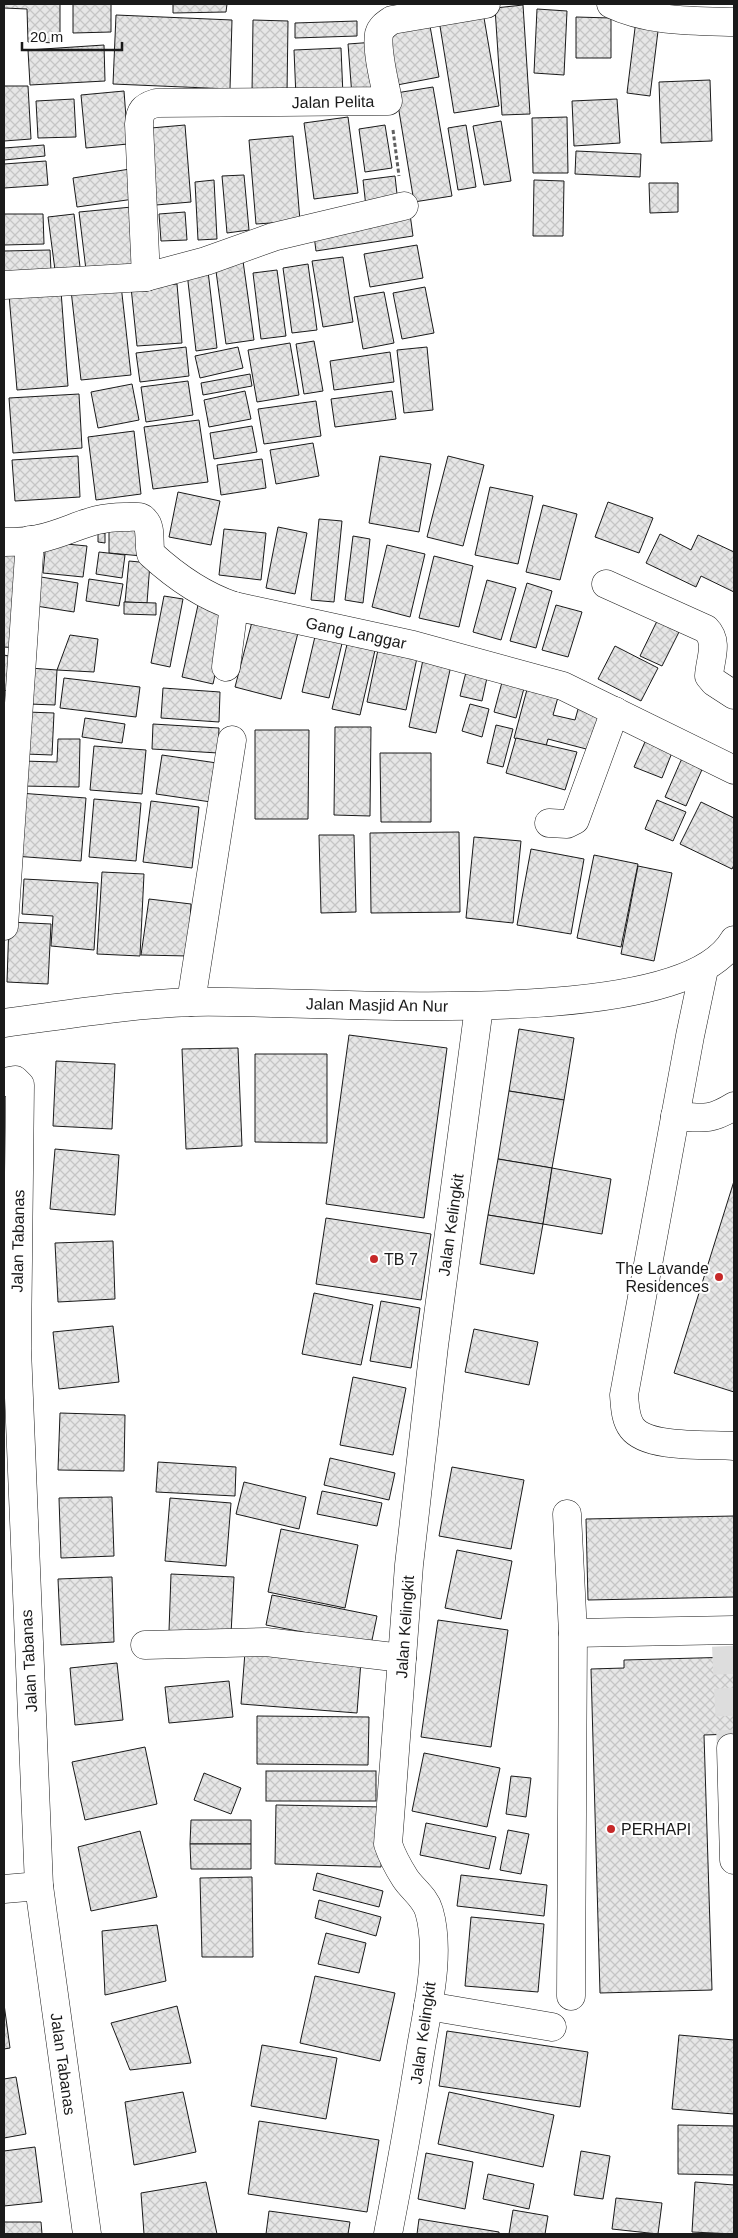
<svg xmlns="http://www.w3.org/2000/svg" width="738" height="2238" viewBox="0 0 738 2238" font-family="Helvetica,sans-serif">
<style>
.building{fill:url(#building-cross-hatch);stroke:#1a1a1a}
.lines{fill:none;stroke-linecap:round;stroke-linejoin:round}
.minor-tunnel{stroke:#ddd;stroke-width:28;stroke-dasharray:28 14;stroke-linecap:butt}
.minor-casing{stroke:#1a1a1a;stroke-width:29}
.path{stroke:#5f5f5f;stroke-width:3;stroke-dasharray:4 2.5;stroke-linecap:butt}
.minor{stroke:#fff;stroke-width:28}
.poi-dot{fill:#c62828;stroke:#fff;stroke-width:2}
.labels{text-anchor:middle;dominant-baseline:central;stroke-width:4;stroke-linejoin:round;paint-order:stroke}
.street-label{font-size:16px;fill:#1a1a1a;stroke:#fff}
.poi-label{font-size:16px;fill:#1a1a1a;stroke:#fff;text-anchor:start}
</style>
<defs>
<pattern id="building-cross-hatch" width="8" height="8" patternUnits="userSpaceOnUse" patternTransform="scale(1.25)"><rect width="8" height="8" fill="#e6e6e6"/><path d="M0 0l8 8M0 8l8-8" fill="none" stroke="#c5c5c5"/></pattern>
</defs>
<rect width="100%" height="100%" fill="#fff"/>
<!-- building -->
<g class="building">
<polygon points="4,4 60,4 60,43 28,42 27,9 4,8"/>
<polygon points="73,4 111,4 111,32 73,33"/>
<polygon points="173,4 227,4 226,12 173,13"/>
<polygon points="523,5 530,114 502,115 495,8"/>
<polygon points="537,9 567,11 564,75 534,73"/>
<polygon points="483,12 499,106 454,113 439,20"/>
<polygon points="116,15 232,20 230,89 113,84"/>
<polygon points="576,17 611,18 611,58 576,58"/>
<polygon points="253,20 288,21 287,94 252,93"/>
<polygon points="636,20 659,23 650,96 627,93"/>
<polygon points="357,21 357,36 295,38 295,23"/>
<polygon points="430,26 439,77 397,85 388,33"/>
<polygon points="375,42 379,94 352,96 348,44"/>
<polygon points="104,45 105,81 30,85 28,50"/>
<polygon points="341,48 343,96 296,98 294,50"/>
<polygon points="710,80 712,141 661,143 659,82"/>
<polygon points="4,86 28,86 31,139 4,141"/>
<polygon points="433,87 452,196 414,202 396,93"/>
<polygon points="124,91 128,144 86,148 81,95"/>
<polygon points="74,99 76,137 38,138 36,101"/>
<polygon points="617,99 620,143 574,146 572,101"/>
<polygon points="348,117 358,193 314,199 304,123"/>
<polygon points="567,117 568,173 533,173 532,118"/>
<polygon points="501,121 511,181 484,185 473,126"/>
<polygon points="185,125 191,202 156,205 151,128"/>
<polygon points="385,125 392,168 365,172 359,129"/>
<polygon points="466,125 476,187 458,190 448,128"/>
<polygon points="293,136 300,221 256,224 249,140"/>
<polygon points="44,145 45,156 4,160 4,148"/>
<polygon points="576,151 641,154 640,177 575,174"/>
<polygon points="46,161 48,185 4,188 4,164"/>
<polygon points="130,169 134,199 77,207 73,178"/>
<polygon points="244,175 249,230 227,233 222,176"/>
<polygon points="395,176 398,203 366,207 363,180"/>
<polygon points="214,180 217,239 198,240 195,182"/>
<polygon points="534,180 564,181 563,236 533,236"/>
<polygon points="649,183 678,183 678,212 650,213"/>
<polygon points="132,207 139,264 86,270 79,212"/>
<polygon points="185,212 187,240 161,241 159,214"/>
<polygon points="4,214 43,214 44,244 4,245"/>
<polygon points="74,214 80,267 55,270 48,217"/>
<polygon points="410,214 413,236 316,251 313,228"/>
<polygon points="417,245 423,278 370,287 364,254"/>
<polygon points="50,250 51,271 4,272 4,251"/>
<polygon points="343,257 353,322 323,327 312,261"/>
<polygon points="243,261 254,340 226,344 215,264"/>
<polygon points="308,264 317,330 292,333 283,268"/>
<polygon points="277,270 286,336 261,339 253,273"/>
<polygon points="208,271 217,348 196,351 187,273"/>
<polygon points="177,284 182,343 137,346 131,287"/>
<polygon points="121,285 131,375 81,380 71,290"/>
<polygon points="425,287 434,333 402,339 393,293"/>
<polygon points="61,291 68,386 17,390 9,295"/>
<polygon points="384,292 394,343 363,349 354,297"/>
<polygon points="314,341 323,391 304,394 296,344"/>
<polygon points="290,343 299,395 257,402 248,350"/>
<polygon points="186,347 189,376 140,382 136,353"/>
<polygon points="238,347 243,368 200,378 195,356"/>
<polygon points="427,347 433,410 404,413 397,350"/>
<polygon points="390,352 394,382 334,390 330,361"/>
<polygon points="250,374 252,386 203,395 201,383"/>
<polygon points="188,381 193,415 146,422 141,387"/>
<polygon points="132,384 139,420 98,428 91,392"/>
<polygon points="245,391 251,419 209,427 204,400"/>
<polygon points="392,391 396,419 335,427 331,399"/>
<polygon points="79,394 82,448 13,453 9,398"/>
<polygon points="316,401 321,436 264,444 258,409"/>
<polygon points="199,420 208,482 153,489 144,427"/>
<polygon points="252,426 257,452 214,459 210,433"/>
<polygon points="134,431 141,494 96,500 88,437"/>
<polygon points="313,443 319,476 276,484 270,450"/>
<polygon points="78,456 80,497 15,501 12,460"/>
<polygon points="380,456 431,464 419,532 369,523"/>
<polygon points="448,456 484,465 463,546 427,537"/>
<polygon points="262,459 266,488 221,495 217,465"/>
<polygon points="490,487 533,496 518,564 475,555"/>
<polygon points="178,492 220,501 211,545 169,537"/>
<polygon points="608,502 653,518 639,553 595,537"/>
<polygon points="543,505 577,514 560,580 526,572"/>
<polygon points="319,519 342,521 334,602 311,600"/>
<polygon points="142,525 142,556 109,553 109,526"/>
<polygon points="278,527 307,533 295,594 266,588"/>
<polygon points="224,529 266,533 261,580 219,575"/>
<polygon points="98,533 105,533 105,543 98,542"/>
<polygon points="660,534 691,550 698,535 734,552 734,592 701,576 696,587 646,563"/>
<polygon points="353,536 370,539 363,603 345,600"/>
<polygon points="46,542 87,546 83,577 43,573"/>
<polygon points="387,545 425,554 410,617 372,607"/>
<polygon points="4,552 20,553 18,648 4,647"/>
<polygon points="99,552 125,555 122,578 96,574"/>
<polygon points="434,556 473,566 459,627 419,618"/>
<polygon points="129,561 150,563 147,603 125,602"/>
<polygon points="41,577 78,583 74,612 36,606"/>
<polygon points="89,579 123,584 119,606 86,601"/>
<polygon points="487,580 516,588 501,640 473,632"/>
<polygon points="527,583 552,591 536,648 510,641"/>
<polygon points="164,596 183,599 170,667 151,663"/>
<polygon points="124,602 156,603 156,615 124,614"/>
<polygon points="198,605 229,612 213,684 182,677"/>
<polygon points="556,605 582,612 568,657 542,650"/>
<polygon points="253,618 299,629 281,699 235,687"/>
<polygon points="657,621 679,632 662,666 640,656"/>
<polygon points="317,628 344,635 329,698 302,692"/>
<polygon points="70,635 98,639 94,672 57,670"/>
<polygon points="348,640 376,646 360,715 332,709"/>
<polygon points="379,645 418,653 406,710 367,702"/>
<polygon points="615,646 658,668 641,701 598,679"/>
<polygon points="4,655 13,657 7,691 4,690"/>
<polygon points="424,655 452,661 436,733 409,727"/>
<polygon points="30,668 57,670 55,705 29,704"/>
<polygon points="467,668 488,673 482,701 460,696"/>
<polygon points="505,671 527,677 516,718 494,712"/>
<polygon points="64,678 140,687 136,717 60,708"/>
<polygon points="529,682 560,690 553,715 575,720 580,702 604,709 590,750 548,739 546,746 514,738"/>
<polygon points="163,688 220,692 219,722 161,718"/>
<polygon points="470,704 489,709 482,737 462,731"/>
<polygon points="27,712 54,713 52,755 25,754"/>
<polygon points="85,718 125,724 122,743 82,737"/>
<polygon points="153,724 219,728 218,753 152,749"/>
<polygon points="496,725 513,729 503,767 487,763"/>
<polygon points="335,727 371,727 370,816 334,815"/>
<polygon points="255,730 309,730 308,819 255,819"/>
<polygon points="648,735 675,745 662,778 634,767"/>
<polygon points="516,738 577,752 565,790 506,773"/>
<polygon points="58,739 80,739 79,787 21,786 22,761 57,762"/>
<polygon points="94,746 146,750 142,794 90,790"/>
<polygon points="380,753 431,753 431,822 381,822"/>
<polygon points="162,755 217,763 211,802 156,794"/>
<polygon points="683,756 704,765 686,806 665,797"/>
<polygon points="19,793 86,798 81,861 14,856"/>
<polygon points="94,799 141,803 136,861 89,857"/>
<polygon points="657,800 686,812 673,841 645,829"/>
<polygon points="151,801 199,807 192,868 143,862"/>
<polygon points="701,802 734,818 734,865 732,869 680,844"/>
<polygon points="459,832 460,912 371,913 370,833"/>
<polygon points="319,835 354,835 356,912 321,913"/>
<polygon points="474,837 521,841 513,923 466,918"/>
<polygon points="531,849 584,859 571,934 517,925"/>
<polygon points="594,855 638,864 621,947 577,938"/>
<polygon points="638,866 672,873 654,961 621,954"/>
<polygon points="102,872 144,874 140,956 97,954"/>
<polygon points="24,879 98,883 94,950 51,946 53,916 22,914"/>
<polygon points="149,899 191,904 188,956 141,955"/>
<polygon points="9,922 51,924 48,984 7,982"/>
<polygon points="519,1029 574,1038 564,1100 509,1091"/>
<polygon points="349,1035 447,1048 424,1218 326,1204"/>
<polygon points="238,1048 242,1146 186,1149 182,1049"/>
<polygon points="255,1054 327,1054 327,1143 255,1142"/>
<polygon points="56,1061 115,1064 112,1129 53,1126"/>
<polygon points="509,1091 564,1100 552,1168 498,1159"/>
<polygon points="55,1149 119,1155 115,1215 50,1209"/>
<polygon points="498,1159 552,1168 543,1224 488,1215"/>
<polygon points="552,1168 611,1179 602,1234 543,1224"/>
<polygon points="734,1181 734,1392 674,1373"/>
<polygon points="488,1215 543,1224 534,1274 480,1264"/>
<polygon points="326,1218 431,1234 421,1300 316,1284"/>
<polygon points="113,1241 115,1299 58,1302 55,1243"/>
<polygon points="314,1293 373,1305 361,1365 302,1354"/>
<polygon points="381,1301 420,1308 411,1368 370,1361"/>
<polygon points="113,1326 119,1382 59,1389 53,1332"/>
<polygon points="474,1329 538,1342 529,1385 465,1372"/>
<polygon points="353,1377 406,1388 393,1455 340,1445"/>
<polygon points="60,1413 125,1415 124,1471 58,1470"/>
<polygon points="330,1458 395,1473 389,1500 324,1485"/>
<polygon points="158,1462 236,1467 235,1496 156,1492"/>
<polygon points="452,1467 524,1480 511,1549 439,1536"/>
<polygon points="244,1482 306,1497 299,1529 236,1514"/>
<polygon points="322,1491 382,1503 377,1526 317,1514"/>
<polygon points="112,1497 114,1556 61,1558 59,1498"/>
<polygon points="170,1498 231,1503 226,1566 165,1561"/>
<polygon points="734,1516 734,1597 588,1600 586,1519"/>
<polygon points="281,1529 358,1545 345,1608 268,1592"/>
<polygon points="457,1550 512,1561 501,1619 445,1608"/>
<polygon points="171,1574 234,1577 231,1634 169,1631"/>
<polygon points="112,1577 114,1642 61,1645 58,1579"/>
<polygon points="272,1595 377,1616 371,1645 266,1625"/>
<polygon points="438,1620 508,1630 491,1747 421,1737"/>
<polygon points="245,1652 361,1661 357,1713 241,1704"/>
<polygon points="734,1657 734,1734 704,1735 712,1990 600,1993 591,1669 624,1668 624,1660"/>
<polygon points="117,1663 123,1720 75,1725 70,1668"/>
<polygon points="229,1681 233,1717 169,1723 165,1687"/>
<polygon points="257,1716 369,1717 368,1765 257,1764"/>
<polygon points="145,1747 157,1804 85,1820 72,1762"/>
<polygon points="424,1753 500,1768 487,1827 412,1811"/>
<rect x="266" y="1771" width="110" height="30"/>
<polygon points="204,1773 241,1788 231,1814 194,1800"/>
<polygon points="511,1776 531,1778 526,1817 506,1814"/>
<polygon points="276,1805 383,1807 381,1867 275,1864"/>
<polygon points="191,1820 251,1820 251,1844 190,1844"/>
<polygon points="426,1823 496,1837 489,1869 420,1855"/>
<polygon points="508,1830 529,1834 521,1874 500,1870"/>
<polygon points="140,1831 157,1897 91,1911 78,1847"/>
<polygon points="190,1844 251,1844 251,1869 191,1869"/>
<polygon points="317,1873 383,1891 379,1907 313,1890"/>
<polygon points="461,1875 547,1885 544,1916 457,1906"/>
<polygon points="252,1877 253,1957 202,1957 200,1878"/>
<polygon points="319,1900 381,1917 376,1936 315,1918"/>
<polygon points="471,1917 544,1924 538,1992 465,1986"/>
<polygon points="157,1925 166,1981 105,1995 102,1931"/>
<polygon points="326,1933 366,1943 359,1973 318,1964"/>
<polygon points="315,1976 395,1993 380,2061 300,2043"/>
<polygon points="4,2004 10,2048 4,2049"/>
<polygon points="177,2006 191,2063 130,2070 111,2023"/>
<polygon points="447,2031 588,2052 580,2107 439,2086"/>
<polygon points="679,2035 734,2040 734,2114 672,2109"/>
<polygon points="262,2045 337,2058 326,2119 251,2106"/>
<polygon points="16,2077 26,2134 4,2138 4,2079"/>
<polygon points="183,2092 196,2152 134,2165 125,2102"/>
<polygon points="449,2092 554,2115 543,2167 438,2144"/>
<polygon points="259,2121 379,2140 367,2212 248,2194"/>
<polygon points="678,2125 734,2126 734,2175 678,2174"/>
<polygon points="35,2147 42,2202 4,2206 4,2151"/>
<polygon points="581,2151 610,2156 603,2199 574,2195"/>
<polygon points="426,2153 473,2162 465,2209 418,2199"/>
<polygon points="488,2174 534,2184 529,2209 483,2199"/>
<polygon points="206,2182 217,2234 144,2234 141,2193"/>
<polygon points="695,2182 734,2185 734,2234 692,2232"/>
<polygon points="616,2198 662,2203 658,2234 612,2229"/>
<polygon points="513,2210 548,2216 545,2234 509,2234"/>
<polygon points="269,2211 350,2222 348,2234 266,2234"/>
<polygon points="419,2219 499,2232 499,2234 417,2234"/>
<polygon points="4,2222 41,2222 42,2234 4,2234"/>
</g>
<g class="lines">
<!-- minor-tunnel -->
<polyline class="minor-tunnel" points="726,1646 731,1748"/>
<!-- minor casing -->
<g class="minor-casing">
<g id="minor">
<path d="M611,4C648,22 694,21 734,22"/>
<path d="M146,277L139,124C140,111 143,107 156,103L388,101C385,83 376,51 379,34C381,27 386,24 392,20L486,4"/>
<polyline points="4,285 146,277 206,261 273,237 404,206"/>
<path d="M4,542C15,542 27,542 38,539C72,532 89,516 127,517C134,517 141,515 145,521C152,528 148,545 151,554C175,576 204,596 234,606L413,645L563,686L734,770"/>
<path d="M606,584L706,629C719,642 710,659 709,676L714,682L734,695"/>
<polyline points="226,667 234,606"/>
<polyline points="549,823 567,824 575,820 615,711"/>
<polyline points="4,926 30,540"/>
<path d="M704,969L690,1036L624,1395C625,1406 625,1419 632,1428C648,1449 709,1444 734,1446"/>
<polyline points="191,1002 232,740"/>
<path d="M4,1023C65,1015 130,1004 192,1002C298,998 678,1036 734,940"/>
<polyline points="4,1082 15,1080 20,1085 17,1349 39,1886 87,2234"/>
<path d="M675,1116C702,1118 710,1121 734,1106"/>
<polyline points="567,1514 573,1633 571,1996"/>
<polyline points="573,1633 734,1630"/>
<polyline points="145,1645 266,1642 402,1658"/>
<polyline points="731,1748 734,1860"/>
<polyline points="4,1889 39,1886"/>
<polyline points="428,2006 552,2027"/>
<path d="M388,2234C400,2172 411,2110 421,2047C428,2006 441,1952 429,1911C425,1897 412,1889 405,1878C398,1867 392,1856 388,1844L409,1565L434,1346L479,1007"/>
</g>
</g>
<!-- path -->
<polyline class="path" points="393,130 399,176"/>
<!-- minor -->
<use href="#minor" class="minor"/>
</g>
<!-- markers -->
<g class="poi-dot">
<circle cx="374" cy="1259" r="5"/>
<circle cx="719" cy="1277" r="5"/>
<circle cx="611" cy="1829" r="5"/>
</g>
<g class="labels">
<!-- street labels -->
<g class="street-label">
<text transform="translate(333 102) rotate(-1)">Jalan Pelita</text>
<text transform="translate(356 633) rotate(12)">Gang Langgar</text>
<text transform="translate(377 1005) rotate(1)">Jalan Masjid An Nur</text>
<text transform="translate(451 1225) rotate(-82)">Jalan Kelingkit</text>
<text transform="translate(18 1241) rotate(-89)">Jalan Tabanas</text>
<text transform="translate(405 1627) rotate(-86)">Jalan Kelingkit</text>
<text transform="translate(29 1661) rotate(-93)">Jalan Tabanas</text>
<text transform="translate(423 2033) rotate(-82)">Jalan Kelingkit</text>
<text transform="translate(63 2064) rotate(82)">Jalan Tabanas</text>
</g>
<!-- poi labels -->
<g class="poi-label">
<text x="384" y="1259">TB 7</text>
<text x="709" y="1268" text-anchor="end">The Lavande<tspan x="709" dy="18">Residences</tspan></text>
<text x="621" y="1829">PERHAPI</text>
</g>
</g>
<!-- border -->
<rect width="738" height="2238" fill="none" stroke="#1a1a1a" stroke-width="10"/>
<!-- scale -->
<path d="M22 42v8h100v-8" fill="none" stroke="#1a1a1a" stroke-width="2.5"/>
<text x="30" y="42" font-size="15" fill="#1a1a1a" stroke="#ffffff" stroke-width="4" paint-order="stroke">20 m</text>
</svg>
